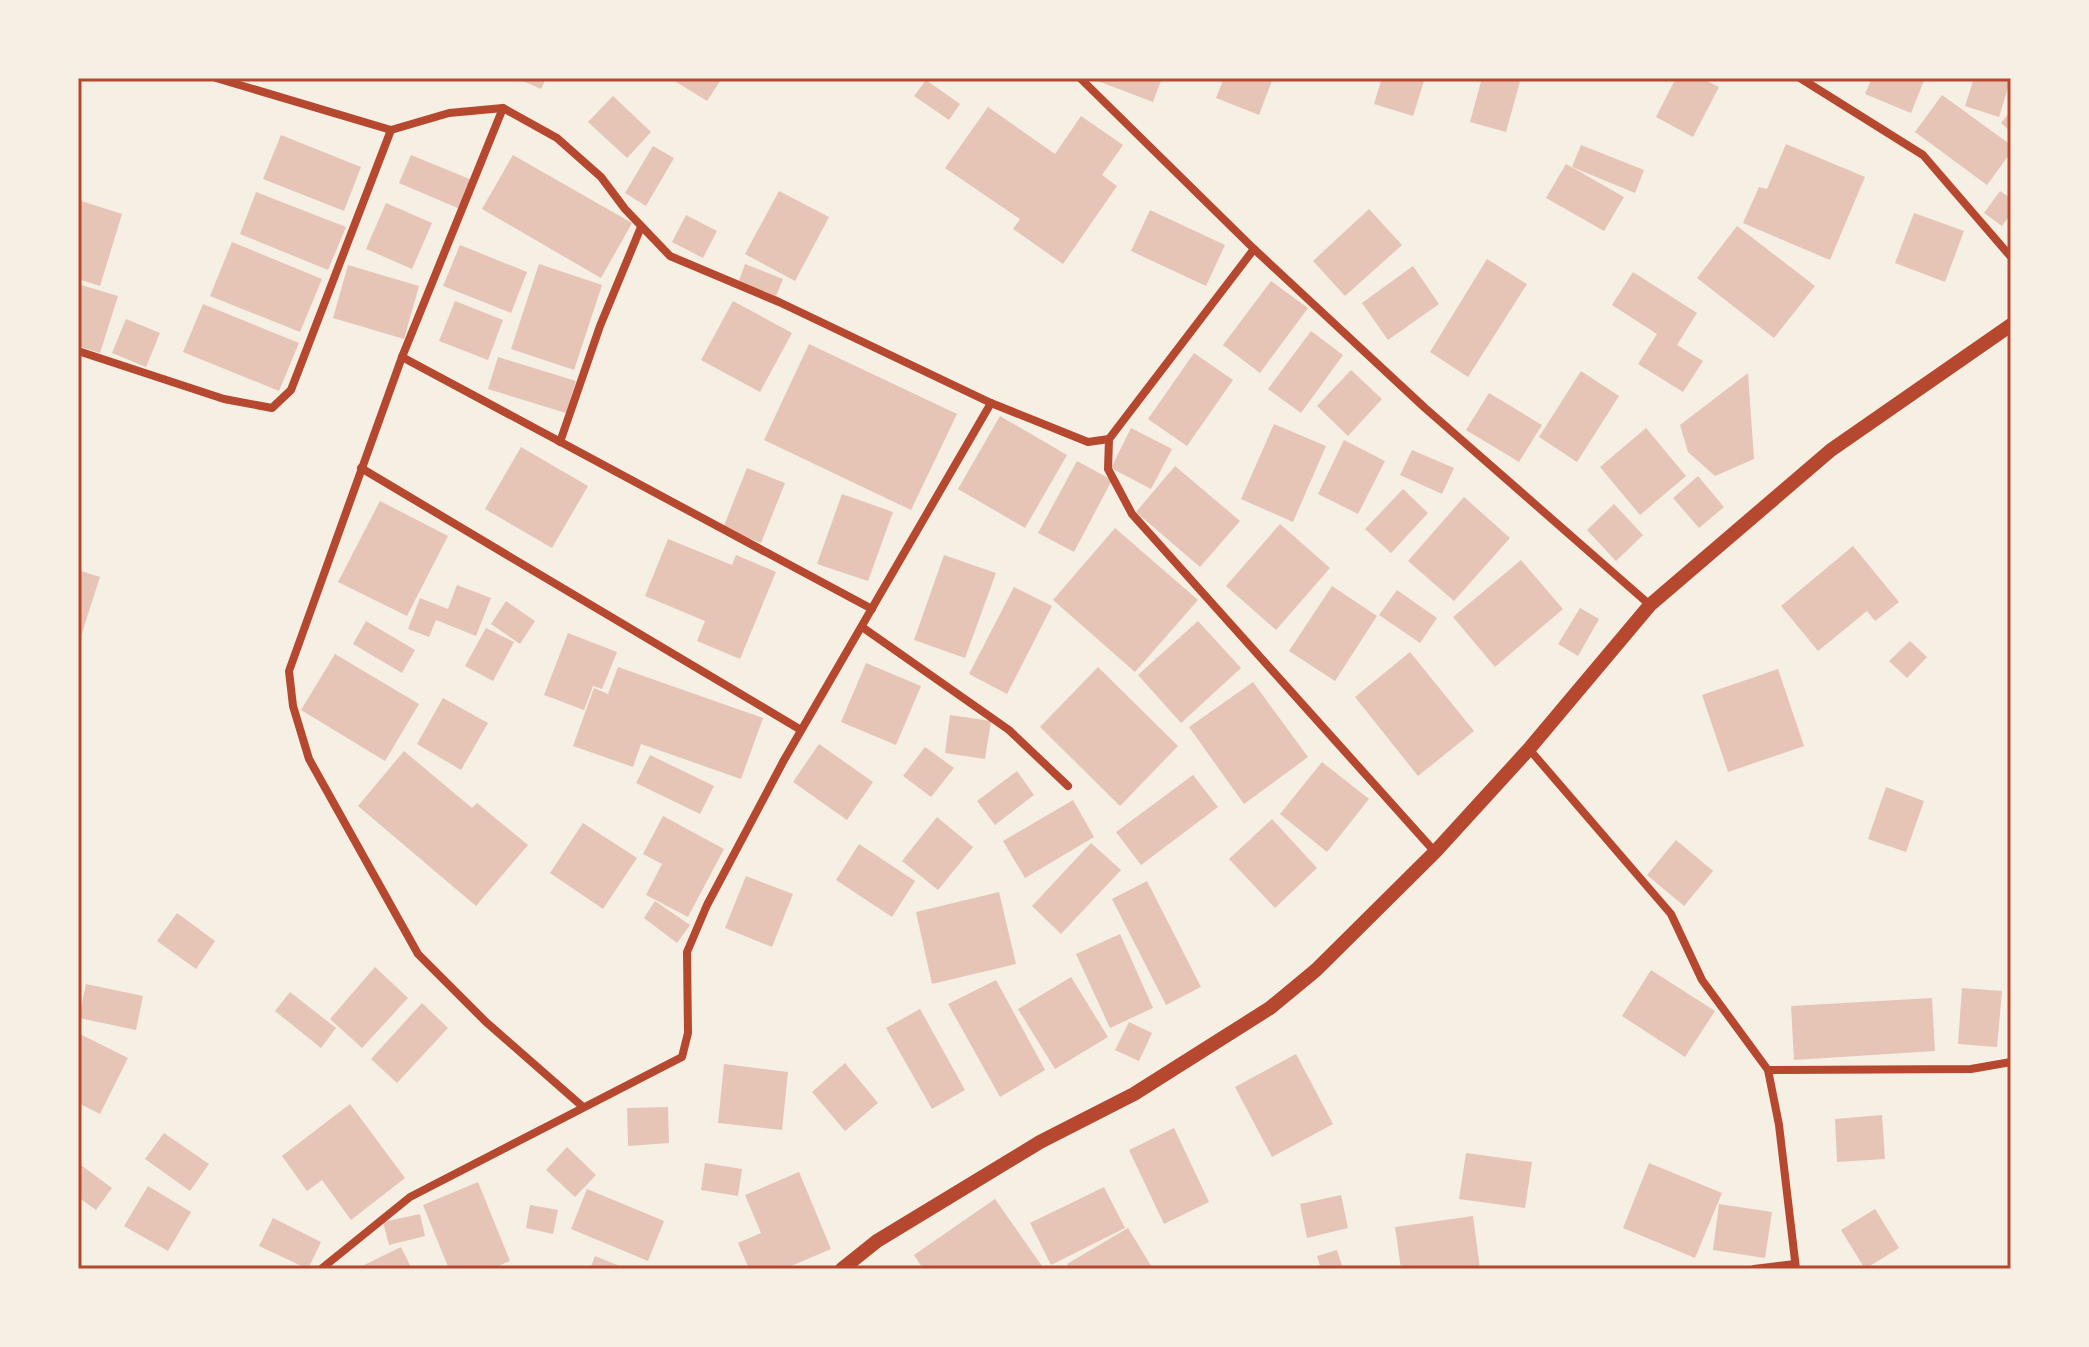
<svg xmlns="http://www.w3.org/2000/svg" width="2089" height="1347" viewBox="0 0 2089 1347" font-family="Mulish,sans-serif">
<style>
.building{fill:#e6c5b7}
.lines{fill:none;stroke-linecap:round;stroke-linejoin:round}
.minor{stroke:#b5482f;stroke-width:8}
.tertiary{stroke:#b5482f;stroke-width:14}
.neatline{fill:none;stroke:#b5482f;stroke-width:3}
</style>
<rect width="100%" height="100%" fill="#f6efe4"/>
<!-- building -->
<g class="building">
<polygon points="516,78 546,78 541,89"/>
<polygon points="670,78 722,78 707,101"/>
<polygon points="1090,78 1162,78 1153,102"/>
<polygon points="1224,78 1273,78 1259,115 1216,98"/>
<polygon points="1382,78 1425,78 1413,116 1374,104"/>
<polygon points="1482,78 1521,78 1506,132 1470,122"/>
<polygon points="1676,78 1701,78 1719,87 1693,137 1656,117"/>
<polygon points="1872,78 1925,78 1911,113 1865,94"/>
<polygon points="1974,78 2011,78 1999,117 1965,106"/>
<polygon points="926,80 960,104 949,120 914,96"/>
<polygon points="1942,95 2011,145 2011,152 1987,185 1915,132"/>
<polygon points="613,96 651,132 627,158 588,122"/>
<polygon points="988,107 1055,154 1081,116 1123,145 1102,175 1117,186 1063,264 1013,229 1020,219 945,168"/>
<polygon points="2011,111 2011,132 2001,123"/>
<polygon points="281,135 361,167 344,211 263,179"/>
<polygon points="1786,144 1865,177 1830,260 1743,223 1759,187 1767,189"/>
<polygon points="1581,145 1644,170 1635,193 1572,167"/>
<polygon points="653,146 674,158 646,206 625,193"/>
<polygon points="411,155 472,180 460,209 399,183"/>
<polygon points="513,155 632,223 601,278 482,209"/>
<polygon points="1566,164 1624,197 1604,231 1546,198"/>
<polygon points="779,191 829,217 795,281 745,254"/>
<polygon points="2000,191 2011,198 2011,213 2002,226 1984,213"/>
<polygon points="256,192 346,227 328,270 240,234"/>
<polygon points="78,200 122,214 100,286 78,279"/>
<polygon points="386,203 432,223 412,269 366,249"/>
<polygon points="1369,209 1402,245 1345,296 1313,261"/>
<polygon points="1150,210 1225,245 1206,286 1131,251"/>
<polygon points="1914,213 1964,231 1945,282 1895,263"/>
<polygon points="686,215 717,231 703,258 672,242"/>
<polygon points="1737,226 1815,286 1774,338 1697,278"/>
<polygon points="232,242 322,279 300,332 210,296"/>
<polygon points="460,245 527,272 511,313 443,286"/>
<polygon points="1487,259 1527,284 1468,377 1430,352"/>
<polygon points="539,264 602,285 574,370 511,349"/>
<polygon points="745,264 783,279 776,296 739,281"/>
<polygon points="348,265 419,286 404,339 333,318"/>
<polygon points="1413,266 1439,304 1388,340 1362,303"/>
<polygon points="1633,272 1697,313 1677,345 1703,361 1683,392 1638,364 1657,334 1612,305"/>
<polygon points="1271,281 1308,308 1260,373 1223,345"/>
<polygon points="78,284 118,296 100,353 78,346"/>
<polygon points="455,301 503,320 488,360 439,341"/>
<polygon points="733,301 792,333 760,392 701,360"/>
<polygon points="203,304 299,343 279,391 183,352"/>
<polygon points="126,319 160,333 146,367 112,353"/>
<polygon points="1311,331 1343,355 1301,413 1268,389"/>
<polygon points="809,344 957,414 911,510 764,440"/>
<polygon points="1194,353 1233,380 1187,446 1148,419"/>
<polygon points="498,357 576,381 566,413 488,389"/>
<polygon points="1351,370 1382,399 1348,436 1317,406"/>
<polygon points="1581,371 1619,396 1577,462 1539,437"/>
<polygon points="1748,373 1754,459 1715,476 1688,452 1680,425"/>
<polygon points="1489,393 1542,425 1519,462 1466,430"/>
<polygon points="1000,416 1067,455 1025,528 958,489"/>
<polygon points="1274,424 1326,446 1293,522 1241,499"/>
<polygon points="1131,428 1172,449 1151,489 1111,468"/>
<polygon points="1646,428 1686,476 1640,515 1600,467"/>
<polygon points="1344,440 1385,461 1358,514 1318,494"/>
<polygon points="521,447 588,486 552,548 485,509"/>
<polygon points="1412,450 1454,468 1442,494 1400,475"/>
<polygon points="1077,461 1112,480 1074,552 1038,533"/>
<polygon points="1175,466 1240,521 1200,567 1136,512"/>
<polygon points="747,468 785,483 761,543 723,528"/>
<polygon points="1698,476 1724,507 1699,528 1673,498"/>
<polygon points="1403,489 1428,513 1391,553 1365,529"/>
<polygon points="842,494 893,512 868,581 817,564"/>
<polygon points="1464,497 1510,538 1454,601 1408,561"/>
<polygon points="380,501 448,536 407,616 338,582"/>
<polygon points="1614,504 1643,535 1616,561 1587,530"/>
<polygon points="1280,524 1330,568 1276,630 1226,586"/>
<polygon points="1115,528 1198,600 1135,672 1053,600"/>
<polygon points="668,539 732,565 736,555 776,572 740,659 697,641 705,621 645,596"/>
<polygon points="1853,546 1899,602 1875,621 1867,611 1818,651 1781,606"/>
<polygon points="944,555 996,573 965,658 914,640"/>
<polygon points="1521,560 1563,609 1495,667 1453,617"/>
<polygon points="78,570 100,577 79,642 78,641"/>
<polygon points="457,585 491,598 476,636 436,620 429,637 408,629 420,598 448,609"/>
<polygon points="1332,586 1377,616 1335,681 1289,651"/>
<polygon points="1014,587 1052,606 1007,694 969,674"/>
<polygon points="1397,590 1437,618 1420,643 1379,615"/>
<polygon points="506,601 535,621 520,644 491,624"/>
<polygon points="1580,608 1599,619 1578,656 1558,644"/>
<polygon points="366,621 415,650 402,673 353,644"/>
<polygon points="1198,621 1241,668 1181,723 1138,675"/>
<polygon points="486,628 514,642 493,681 465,666"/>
<polygon points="568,633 617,652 602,689 593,686 584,710 544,695"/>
<polygon points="1910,641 1927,657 1907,678 1889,661"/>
<polygon points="1410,652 1474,731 1418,776 1355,697"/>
<polygon points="335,654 419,704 385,761 301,710"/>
<polygon points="866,663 921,686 896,745 841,722"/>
<polygon points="618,667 763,718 741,779 641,744 633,767 573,746 594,688 608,694"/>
<polygon points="1098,667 1178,746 1120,806 1040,727"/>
<polygon points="1778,669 1804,746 1728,772 1702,695"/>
<polygon points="1253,682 1308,757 1244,804 1189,727"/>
<polygon points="443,698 488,723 461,770 417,744"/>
<polygon points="950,715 991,721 985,759 945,753"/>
<polygon points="819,744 873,782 847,820 793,782"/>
<polygon points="925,747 954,768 931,797 903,776"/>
<polygon points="404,751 472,808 477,803 528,845 476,906 358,806"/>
<polygon points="650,755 714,786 700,814 636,783"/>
<polygon points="1322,762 1369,799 1327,852 1280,814"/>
<polygon points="1017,771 1034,795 995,825 977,801"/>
<polygon points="1193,775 1218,807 1141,865 1116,832"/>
<polygon points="1886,787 1924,801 1906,852 1868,839"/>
<polygon points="1073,800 1094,837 1025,878 1003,841"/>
<polygon points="663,816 724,849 688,917 646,895 662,864 643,854"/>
<polygon points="937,817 973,847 938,890 902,861"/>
<polygon points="1272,819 1317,868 1275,908 1229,859"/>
<polygon points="583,823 637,858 603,909 550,873"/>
<polygon points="1676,840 1713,871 1684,906 1647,875"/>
<polygon points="1091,843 1121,870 1061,934 1032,906"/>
<polygon points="859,844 915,881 892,917 836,880"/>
<polygon points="746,876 793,894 772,947 725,928"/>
<polygon points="1147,881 1201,987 1166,1005 1112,899"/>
<polygon points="999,892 1016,964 932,984 916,912"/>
<polygon points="655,901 690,925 677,943 644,918"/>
<polygon points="177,913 215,941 196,969 157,941"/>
<polygon points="1120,934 1153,1008 1110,1028 1076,954"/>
<polygon points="375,967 408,998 362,1048 330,1019"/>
<polygon points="1651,970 1715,1011 1685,1057 1622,1016"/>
<polygon points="1071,977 1108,1037 1055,1069 1018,1009"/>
<polygon points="996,980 1045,1070 1000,1097 948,1004"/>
<polygon points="86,984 143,996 136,1030 79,1018"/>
<polygon points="1962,988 2002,991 1997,1047 1958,1044"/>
<polygon points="290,992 336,1028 321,1048 275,1011"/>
<polygon points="1932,998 1935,1051 1794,1060 1791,1006"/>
<polygon points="422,1003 448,1028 397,1083 371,1059"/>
<polygon points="920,1009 965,1090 932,1109 886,1028"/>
<polygon points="1129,1022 1152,1033 1139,1061 1115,1050"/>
<polygon points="78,1033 128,1058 100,1114 78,1103"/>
<polygon points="1296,1054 1333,1124 1272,1157 1235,1087"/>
<polygon points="845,1063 878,1103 845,1131 812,1092"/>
<polygon points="724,1064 788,1072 782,1130 718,1123"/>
<polygon points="350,1104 405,1178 351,1220 322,1180 307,1191 282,1156"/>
<polygon points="668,1107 669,1143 628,1146 627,1108"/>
<polygon points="1882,1115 1885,1159 1837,1162 1835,1119"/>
<polygon points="1174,1128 1209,1202 1164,1224 1129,1150"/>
<polygon points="164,1133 209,1164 190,1191 145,1159"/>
<polygon points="567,1147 596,1175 575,1197 546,1170"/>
<polygon points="1466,1153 1532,1162 1525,1208 1459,1199"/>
<polygon points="78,1163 112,1188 96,1210 78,1197"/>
<polygon points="705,1163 742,1169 738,1196 701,1190"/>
<polygon points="1649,1163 1722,1193 1695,1258 1623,1228"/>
<polygon points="799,1172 831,1249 784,1269 749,1269 738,1243 761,1233 745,1195"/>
<polygon points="478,1182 510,1261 491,1269 449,1269 423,1205"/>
<polygon points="148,1186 191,1212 168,1251 124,1226"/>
<polygon points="1104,1187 1125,1228 1051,1265 1030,1223"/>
<polygon points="587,1189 664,1221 648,1261 571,1229"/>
<polygon points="1341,1195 1348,1228 1307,1238 1300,1204"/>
<polygon points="995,1199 1044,1269 923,1269 914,1255"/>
<polygon points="1719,1204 1772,1212 1765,1258 1713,1250"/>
<polygon points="530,1205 558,1210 553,1234 526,1228"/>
<polygon points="1875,1209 1899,1248 1865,1269 1841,1230"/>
<polygon points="420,1214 425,1236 389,1245 383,1222"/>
<polygon points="1473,1216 1480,1269 1401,1269 1395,1227"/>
<polygon points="273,1218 321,1242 308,1269 259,1246"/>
<polygon points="1128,1228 1153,1269 1070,1269 1067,1264"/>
<polygon points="401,1247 412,1269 356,1269"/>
<polygon points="1337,1250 1343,1269 1321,1269 1317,1256"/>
<polygon points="595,1256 627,1269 590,1269"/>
</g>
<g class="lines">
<!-- minor -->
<g class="minor">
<polyline points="216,78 391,130 449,113 503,108 557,138 601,177 625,209 670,256 779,302 991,403 1088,442 1109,439 1254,249"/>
<polyline points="1080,78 1254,249 1425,408 1650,605"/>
<polyline points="1800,78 1923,155 2011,257"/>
<polyline points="503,108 402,357 289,671 293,706 309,759 418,954 486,1022 583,1107"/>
<polyline points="78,351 224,399 272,408 291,390 391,130"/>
<polyline points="402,357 872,609"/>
<polyline points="1109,439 1108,469 1132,514 1435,852"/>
<polyline points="560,442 600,326 641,227"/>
<polyline points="361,468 801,730"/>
<polyline points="862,627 1009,730 1068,786"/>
<polyline points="1529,749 1671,914 1702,980 1768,1070 1779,1125 1796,1269"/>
<polyline points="1768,1070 1971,1069 2011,1062"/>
<polyline points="321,1269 410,1197 682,1057 688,1033 687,952 707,905 784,760 991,403"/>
<polyline points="1754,1269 1795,1264"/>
</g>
<!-- tertiary -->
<polyline class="tertiary" points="842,1269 877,1241 1040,1142 1134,1094 1270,1008 1316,970 1435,852 1529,749 1650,605 1831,450 2011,325"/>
</g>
<!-- border -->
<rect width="2089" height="1347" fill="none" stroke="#f6efe4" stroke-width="160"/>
<rect x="80" y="80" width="1929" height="1187" class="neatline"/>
</svg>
